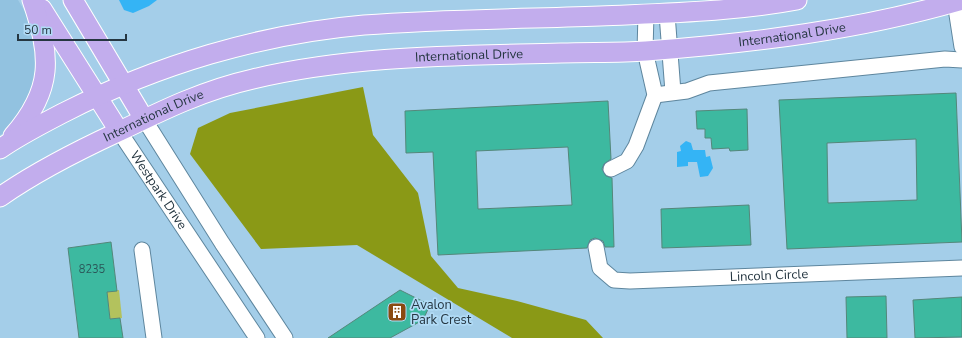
<svg xmlns="http://www.w3.org/2000/svg" width="962" height="338" viewBox="0 0 962 338" font-family="'Nunito Sans',sans-serif">
<style>
.built{fill:#92c2e0}
.green{fill:#b3c25d}
.forest{fill:#8a9916}
.water{fill:#34b4f5}
.building{fill:#3db9a0;stroke:#54877a;fill-rule:evenodd}
.lines{fill:none;stroke-linecap:round;stroke-linejoin:round}
.minor-casing{stroke:#5e869e;stroke-width:17}
.major-casing{stroke:#fff;stroke-width:21}
.minor{stroke:#fff;stroke-width:15}
.major{stroke:#c2aded;stroke-width:19}
.labels{text-anchor:middle;dominant-baseline:central;stroke-width:3.5;stroke-linejoin:round;paint-order:stroke}
.number-label{font-size:11px;fill:#2b5759}
.street-label{font-size:13px;fill:#253641;stroke:#b1dbf6}
.poi-label{font-size:13px;fill:#253641;stroke:#b1dbf6;text-anchor:start}
</style>
<rect width="100%" height="100%" fill="#a4cee9"/>
<!-- built -->
<polygon class="built" points="0,0 18,0 37,32 41,76 10,128 0,135"/>
<!-- green -->
<polygon class="green" points="119,290 122,318 110,319 107,292"/>
<!-- forest -->
<polygon class="forest" points="363,87 373,135 418,193 431,256 458,288 517,301 586,320 603,338 512,338 357,245 261,249 190,154 198,128 230,113"/>
<!-- water -->
<g class="water">
<polygon points="119,0 157,0 149,6 133,13 124,10"/>
<polygon points="686,141 691,143 693,150 705,150 706,157 710,156 713,168 708,176 700,177 697,162 688,162 688,166 677,167 677,152 681,151 680,146"/>
</g>
<!-- building -->
<g class="building">
<path d="M956,93L962,242L787,249L779,100ZM916,139L917,200L828,203L827,143Z"/>
<path d="M608,101L611,159L604,164L602,169L606,176L612,178L614,247H605L603,241L595,238L590,240L587,248L438,255L433,152L406,153L405,111ZM568,147L572,205L478,209L476,151Z"/>
<polygon points="747,109 748,150 730,151 729,148 712,149 711,138 705,138 705,129 697,129 696,111"/>
<polygon points="749,205 751,245 662,248 661,209"/>
<polygon points="111,242 117,291 107,292 110,319 120,318 123,338 79,338 68,248"/>
<polygon points="400,290 430,305 423,320 390,338 328,338"/>
<polygon points="886,296 887,338 847,338 846,297"/>
<polygon points="962,297 962,337 915,338 913,300"/>
</g>
<g class="lines">
<!-- minor casing -->
<g class="minor-casing">
<g id="minor">
<polyline points="955,2 962,47"/>
<polyline points="667,14 673,92"/>
<polyline points="655,95 687,91 709,83 945,59 962,60"/>
<polyline points="144,119 222,243 285,338"/>
<path id="s1" d="M119,131L257,338"/>
<polyline points="611,169 627,161 636,146 655,95 645,51 646,14"/>
<path id="s2" d="M596,247L600,268L614,280L630,281L962,268"/>
<polyline points="142,250 154,338"/>
</g>
</g>
<!-- major casing -->
<g class="major-casing">
<g id="major">
<polyline points="73,0 144,119"/>
<polyline points="42,9 119,131"/>
<path d="M13,136C54,89 51,56 32,0"/>
<path d="M0,149C20,135 42,124 65,112C157,65 260,34 364,25C442,19 522,19 600,16C666,13 733,12 797,0"/>
<path id="s3" d="M0,197C37,171 77,151 118,132C163,110 204,90 253,79C354,55 458,56 561,53C589,52 618,53 646,51C753,43 859,30 962,0"/>
</g>
</g>
<!-- minor -->
<use href="#minor" class="minor"/>
<!-- major -->
<use href="#major" class="major"/>
</g>
<!-- icons -->
<defs>
<g id="building-square" transform="scale(1)"><rect x="-9" y="-9" width="18" height="18" rx="4" fill="#8a4a11" stroke="#b1dbf6"/><path d="M-4-6H4V6H1V3H-1V6H-4ZM-2.5-4.3h1.7v1.8h-1.7ZM.8-4.3h1.7v1.8H.8ZM-2.5-1h1.7V.8h-1.7ZM.8-1h1.7V.8H.8Z" fill="#fff"/></g>
</defs>
<g fill-rule="evenodd">
<use href="#building-square" x="397" y="312"/>
</g>
<g class="labels">
<!-- number labels -->
<g class="number-label">
<text x="92" y="269">8235</text>
</g>
<!-- street labels -->
<g class="street-label">
<text stroke="none"><textPath href="#s3" startOffset="822">International Drive</textPath></text>
<text stroke="none"><textPath href="#s3" startOffset="498">International Drive</textPath></text>
<text stroke="none"><textPath href="#s3" startOffset="174">International Drive</textPath></text>
<text stroke="none"><textPath href="#s1" startOffset="71">Westpark Drive</textPath></text>
<text stroke="none"><textPath href="#s2" startOffset="195">Lincoln Circle</textPath></text>
</g>
<!-- poi labels -->
<g class="poi-label">
<text x="411" y="305">Avalon<tspan x="411" dy="15">Park Crest</tspan></text>
</g>
</g>
<!-- scale -->
<path d="M18 34v6h108v-6" fill="none" stroke="#253641" stroke-width="2"/>
<text x="24" y="34" font-size="12" fill="#253641" stroke="#b1dbf6" stroke-width="3" paint-order="stroke">50 m</text>
</svg>
